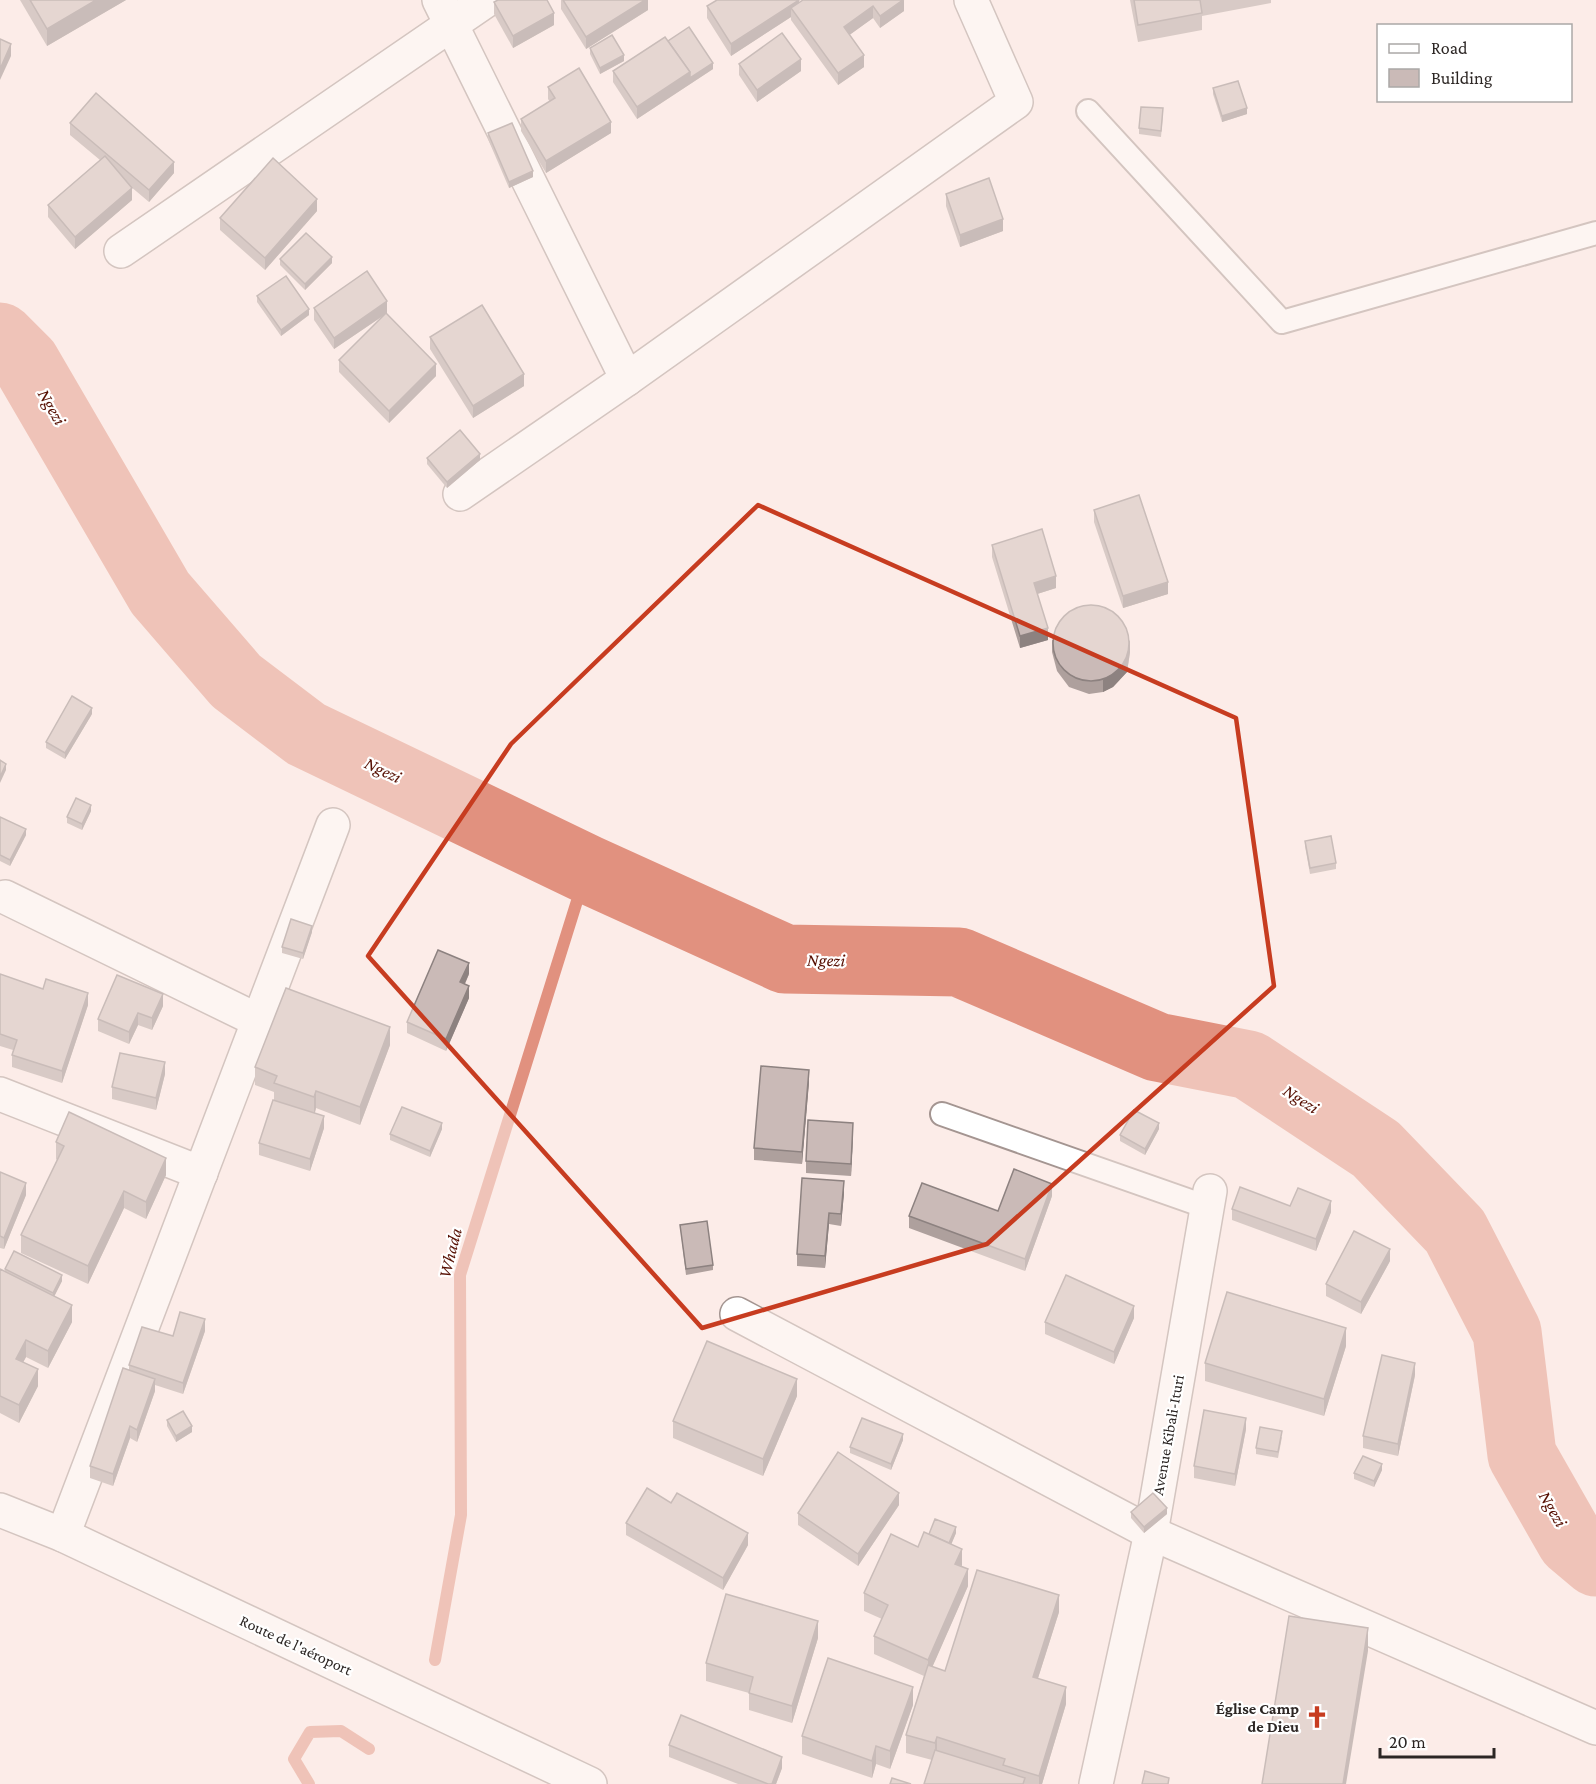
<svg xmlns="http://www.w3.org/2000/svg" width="1596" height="1784" viewBox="0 0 1596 1784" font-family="'Crimson Pro',serif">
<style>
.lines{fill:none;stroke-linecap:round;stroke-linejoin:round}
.stream{stroke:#e1917f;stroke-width:12}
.river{stroke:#e1917f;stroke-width:69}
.lane-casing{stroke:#a49591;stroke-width:26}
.street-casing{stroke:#a49591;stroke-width:36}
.secondary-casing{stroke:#a49591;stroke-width:36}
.lane{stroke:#fff;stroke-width:22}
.street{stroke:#fff;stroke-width:33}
.secondary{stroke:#fff;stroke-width:33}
.wall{fill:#aea09d}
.shaded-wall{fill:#8d8280}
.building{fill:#cabab7;stroke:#8d8280;stroke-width:1.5}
.marked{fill:none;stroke:#c73c20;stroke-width:4.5;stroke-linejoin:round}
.labels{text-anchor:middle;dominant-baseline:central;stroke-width:4.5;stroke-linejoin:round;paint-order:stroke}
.street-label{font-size:16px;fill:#2c2624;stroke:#fff}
.poi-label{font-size:16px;font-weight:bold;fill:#2c2624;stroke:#fff;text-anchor:end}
.water-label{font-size:18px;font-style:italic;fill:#571003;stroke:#fff}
</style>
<rect width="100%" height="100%" fill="#fcece8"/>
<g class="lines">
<!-- stream -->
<g class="stream">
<polyline points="435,1660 461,1515 460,1275 587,869"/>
<polyline points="309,1784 294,1759 310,1732 341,1731 369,1749"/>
</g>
<!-- river -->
<polyline class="river" points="0,337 26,363 160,593 236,681 306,734 587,869 785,959 959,962 1157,1047 1249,1065 1376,1149 1455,1231 1507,1332 1522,1455 1571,1541 1596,1562"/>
<!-- lane casing -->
<g class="lane-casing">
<g id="lane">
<polyline points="1088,111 1282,322 1596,233"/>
<polyline points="942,1114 1207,1207"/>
</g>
</g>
<!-- street casing -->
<g class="street-casing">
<g id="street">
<polyline points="439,0 627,379"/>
<polyline points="121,251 487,0"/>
<polyline points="460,494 627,379 1016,102 971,0"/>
<polyline points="5,897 259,1021"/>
<polyline points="0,1094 201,1173"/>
<polyline points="737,1314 1151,1533 1596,1728"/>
<polyline points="63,1535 333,825"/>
<polyline points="1096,1784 1151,1533 1210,1191"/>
</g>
</g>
<!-- secondary casing -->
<g class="secondary-casing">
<polyline id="secondary" points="0,1510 63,1535 590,1784"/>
</g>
<!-- lane -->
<use href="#lane" class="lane"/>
<!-- street -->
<use href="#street" class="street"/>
<!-- secondary -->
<use href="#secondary" class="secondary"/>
</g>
<!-- wall -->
<g class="wall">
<polygon points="20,0 126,0 47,46"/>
<polygon points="561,0 648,0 648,10 586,49 561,9"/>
<polygon points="904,0 904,11 880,28 873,18 849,35 864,67 838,85 791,20 791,17 731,56 707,18 707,6 799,2"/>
<polygon points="1130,0 1271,0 1271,3 1202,16 1202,30 1138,42"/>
<polygon points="494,2 554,25 513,48 494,14"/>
<polygon points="668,41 713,69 637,119 613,82 613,71"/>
<polygon points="590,48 624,61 600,74 590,54"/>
<polygon points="739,64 801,71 757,102 739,75"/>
<polygon points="548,87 611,133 546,173 521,131 521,119 550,102 548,99"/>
<polygon points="1213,88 1247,114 1222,122 1213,94"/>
<polygon points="1163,114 1161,137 1139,134 1139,128"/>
<polygon points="70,123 174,173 149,202 130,186 132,200 75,249 48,217 48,205 100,160 70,135"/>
<polygon points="488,133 533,177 509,188 488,139"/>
<polygon points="946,194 1003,231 960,247 946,206"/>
<polygon points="317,211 265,270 220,230 220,218"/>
<polygon points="280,259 332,263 305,290 280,265"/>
<polygon points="257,296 309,315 281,336 257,302"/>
<polygon points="314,308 387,313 386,314 436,376 389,423 339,372 339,360 383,316 334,349 314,320"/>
<polygon points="430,337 524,386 473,418 430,349"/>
<polygon points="427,458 480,460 447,488 427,464"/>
<polygon points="1094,510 1168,594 1123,608 1094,522"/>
<polygon points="992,545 1056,588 1037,594 1048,640 1020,648 992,557"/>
<polygon points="1052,640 1130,652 1127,672 1113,687 1103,692 1089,694 1069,687 1057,671 1052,652"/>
<polygon points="92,714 65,759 46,748 46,742"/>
<polygon points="91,811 82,830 67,823 67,817"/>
<polygon points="0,817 26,835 10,866 0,861"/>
<polygon points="1305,841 1336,863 1336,869 1310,874 1305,846"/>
<polygon points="312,932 303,959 282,953 282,947"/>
<polygon points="0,974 88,1005 62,1083 12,1067 12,1055 13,1050 0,1046"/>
<polygon points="469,974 465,984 469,998 446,1051 407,1033 407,1022"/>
<polygon points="163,1006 152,1030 138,1025 129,1044 98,1031 98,1019"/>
<polygon points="390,1045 360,1125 316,1108 315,1113 324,1128 310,1171 259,1155 259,1143 274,1100 274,1092 255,1085 255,1067"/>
<polygon points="165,1074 156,1110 112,1099 112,1087"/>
<polygon points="809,1082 802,1164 754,1160 754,1148"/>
<polygon points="442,1129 430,1157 390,1140 390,1134"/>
<polygon points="1159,1129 1145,1155 1120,1141 1120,1135"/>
<polygon points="853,1135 851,1176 806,1173 806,1161"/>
<polygon points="56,1142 166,1175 146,1219 124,1208 88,1284 21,1253 21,1235 57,1160 56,1159"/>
<polygon points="0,1172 26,1195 4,1249 0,1248"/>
<polygon points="844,1193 841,1226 829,1224 825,1268 797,1266 797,1254"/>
<polygon points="1052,1196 1025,1271 909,1228 909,1216 998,1211"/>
<polygon points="1290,1206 1331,1212 1316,1251 1232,1220 1232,1209"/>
<polygon points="680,1225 713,1265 713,1270 686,1275"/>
<polygon points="1390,1261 1361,1314 1326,1296 1326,1284"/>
<polygon points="0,1269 5,1271 5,1269 62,1281 54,1296 72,1322 48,1368 26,1357 23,1362 38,1386 19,1423 0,1413"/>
<polygon points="1134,1318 1114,1364 1045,1334 1045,1322"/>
<polygon points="205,1331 183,1394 155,1385 155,1391 137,1442 130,1438 113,1486 90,1478 90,1466 129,1370 129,1365 173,1336"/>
<polygon points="1346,1346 1324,1416 1205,1381 1205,1363"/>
<polygon points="1415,1375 1398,1456 1363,1448 1363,1436"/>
<polygon points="797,1396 763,1476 673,1438 673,1421"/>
<polygon points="167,1420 192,1432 176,1442 167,1426"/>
<polygon points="1246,1429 1235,1486 1194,1478 1194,1466"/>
<polygon points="1282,1437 1278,1458 1256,1454 1256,1448"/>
<polygon points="903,1440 891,1470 850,1453 850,1447"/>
<polygon points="1382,1470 1374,1487 1354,1479 1354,1473"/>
<polygon points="671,1503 748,1545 723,1590 626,1535 626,1523"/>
<polygon points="899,1505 858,1566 798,1525 798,1513"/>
<polygon points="1131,1512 1167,1514 1144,1533 1131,1518"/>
<polygon points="956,1533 951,1544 962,1567 968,1586 932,1667 945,1671 1059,1612 1038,1678 1066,1704 1042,1784 924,1784 932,1760 906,1753 906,1735 924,1676 874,1654 874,1636 882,1619 864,1611 864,1593 918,1547 929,1534"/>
<polygon points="818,1638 792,1723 749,1710 749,1693 706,1681 706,1663"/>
<polygon points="913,1705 890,1769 876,1764 872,1778 802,1754 802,1736"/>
<polygon points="669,1745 782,1768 776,1784 738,1784 669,1757"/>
</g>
<!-- shaded-wall -->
<g class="shaded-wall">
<polygon points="96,0 126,0 47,46 47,29"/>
<polygon points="645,0 648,0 648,10 586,49 586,37"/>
<polygon points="799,0 799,12 791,8 791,17 731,56 731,44"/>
<polygon points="904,0 904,11 880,28 880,16"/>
<polygon points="873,6 873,18 844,39 844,27"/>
<polygon points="554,13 554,25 513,48 513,36"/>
<polygon points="11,44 11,56 0,80 0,69"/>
<polygon points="624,55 624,61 600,74 600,68"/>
<polygon points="864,55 864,67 838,85 838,73"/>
<polygon points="801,59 801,71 757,102 757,90"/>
<polygon points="713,63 713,69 637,119 637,107 690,72"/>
<polygon points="1247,108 1247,114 1222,122 1222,116"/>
<polygon points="611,122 611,133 546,173 546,161"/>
<polygon points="174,162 174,173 149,202 149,190"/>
<polygon points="533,171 533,177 509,188 509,182"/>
<polygon points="132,188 132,200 75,249 75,237"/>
<polygon points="317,199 317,211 265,270 265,258"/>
<polygon points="1003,219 1003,231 960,247 960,235"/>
<polygon points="332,257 332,263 305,290 305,284"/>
<polygon points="387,301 387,313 334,349 334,338"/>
<polygon points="309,309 309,315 281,336 281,330"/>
<polygon points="436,364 436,376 389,423 389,411"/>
<polygon points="524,374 524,386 473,418 473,406"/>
<polygon points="480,454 480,460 447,488 447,482"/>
<polygon points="1056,576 1056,588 1034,595 1034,583"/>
<polygon points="1168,582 1168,594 1123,608 1123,596"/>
<polygon points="1048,628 1048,640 1020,648 1020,636"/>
<polygon points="1130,640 1130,652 1127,672 1113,687 1103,692 1103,680"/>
<polygon points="92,708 92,714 65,759 65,753"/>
<polygon points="6,764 6,770 0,783 0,777"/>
<polygon points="91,805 91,811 82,830 82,824"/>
<polygon points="26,829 26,835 10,866 10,860"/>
<polygon points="312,926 312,932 303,959 303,953"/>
<polygon points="469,963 469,974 460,994 460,982"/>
<polygon points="469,986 469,998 446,1051 446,1039"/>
<polygon points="88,993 88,1005 62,1083 62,1071"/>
<polygon points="163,994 163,1006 152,1030 152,1018"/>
<polygon points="138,1013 138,1025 129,1044 129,1032"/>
<polygon points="390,1027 390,1045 360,1125 360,1107"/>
<polygon points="165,1062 165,1074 156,1110 156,1098"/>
<polygon points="809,1070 809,1082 802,1164 802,1152"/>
<polygon points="316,1091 316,1108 314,1115 314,1097"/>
<polygon points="324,1116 324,1128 310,1171 310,1159"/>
<polygon points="442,1123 442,1129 430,1157 430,1151"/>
<polygon points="853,1123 853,1135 851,1176 851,1164"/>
<polygon points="1159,1123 1159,1129 1145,1155 1145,1149"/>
<polygon points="166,1158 166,1175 146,1219 146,1202"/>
<polygon points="844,1181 844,1193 841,1226 841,1214"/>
<polygon points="26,1183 26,1195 4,1249 4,1238"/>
<polygon points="1052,1184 1052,1196 1025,1271 1025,1259"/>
<polygon points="124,1191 124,1208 88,1284 88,1266"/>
<polygon points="1331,1201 1331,1212 1316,1251 1316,1239"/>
<polygon points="829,1213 829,1224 825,1268 825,1256"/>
<polygon points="1390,1249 1390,1261 1361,1314 1361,1302"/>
<polygon points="62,1275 62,1281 53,1299 53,1293"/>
<polygon points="72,1305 72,1322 48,1368 48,1351"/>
<polygon points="1134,1306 1134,1318 1114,1364 1114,1352"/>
<polygon points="205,1319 205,1331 183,1394 183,1383"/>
<polygon points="1346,1328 1346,1346 1324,1416 1324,1399"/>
<polygon points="26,1340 26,1357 16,1376 16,1359"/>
<polygon points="1415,1363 1415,1375 1398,1456 1398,1444"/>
<polygon points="38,1369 38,1386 19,1423 19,1405"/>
<polygon points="155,1379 155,1391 137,1442 137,1430"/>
<polygon points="797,1379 797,1396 763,1476 763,1459"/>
<polygon points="1246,1418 1246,1429 1235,1486 1235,1474"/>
<polygon points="130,1426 130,1438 113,1486 113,1474"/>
<polygon points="192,1426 192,1432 176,1442 176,1436"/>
<polygon points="903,1434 903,1440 891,1470 891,1464"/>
<polygon points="1382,1464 1382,1470 1374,1487 1374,1481"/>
<polygon points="899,1493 899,1505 858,1566 858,1554"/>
<polygon points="1167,1508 1167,1514 1144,1533 1144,1527"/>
<polygon points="956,1527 956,1533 949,1550 949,1544"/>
<polygon points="748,1533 748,1545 723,1590 723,1578"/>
<polygon points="962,1549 962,1566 955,1564"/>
<polygon points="968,1569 968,1586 928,1677 928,1660"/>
<polygon points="1059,1595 1059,1612 1033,1694 1033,1677"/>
<polygon points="818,1621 818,1638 792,1723 792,1706"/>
<polygon points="1368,1628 1368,1651 1346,1784 1343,1784"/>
<polygon points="913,1687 913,1705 890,1769 890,1751"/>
<polygon points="1066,1687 1066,1704 1042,1784 1039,1784 1039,1776"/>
<polygon points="937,1737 937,1754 935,1761 935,1743"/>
<polygon points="876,1746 876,1764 872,1778 872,1761"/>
<polygon points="782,1757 782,1768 776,1784 772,1784"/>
</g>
<!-- building -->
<g class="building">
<polygon points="30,0 96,0 47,29"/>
<polygon points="498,0 547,0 554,13 513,36 494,2"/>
<polygon points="563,0 645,0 586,37"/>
<polygon points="717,0 799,0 731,44 707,6"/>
<polygon points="803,0 903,0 880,16 873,6 844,27 864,55 838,73 791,8"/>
<polygon points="1134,0 1200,0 1202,13 1138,25"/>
<polygon points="689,27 713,63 690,78 690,72 668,41"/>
<polygon points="782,33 801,59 757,90 739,64"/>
<polygon points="612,35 624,55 600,68 590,48"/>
<polygon points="665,37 690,72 637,107 613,71"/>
<polygon points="0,39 11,44 0,69"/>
<polygon points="579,68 611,122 546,161 521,119 555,98 548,87"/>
<polygon points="1238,81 1247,108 1222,116 1213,88"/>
<polygon points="96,93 174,162 149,190 70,123"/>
<polygon points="1141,107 1163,108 1161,131 1139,128"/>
<polygon points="512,123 533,171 509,182 488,133"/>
<polygon points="105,156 132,188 75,237 48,205"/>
<polygon points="273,158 317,199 265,258 220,218"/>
<polygon points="989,178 1003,219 960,235 946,194"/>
<polygon points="306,233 332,257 305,284 280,259"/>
<polygon points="367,271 387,301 334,338 314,308"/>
<polygon points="286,276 309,309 281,330 257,296"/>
<polygon points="482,305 524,374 473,406 430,337"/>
<polygon points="386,313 436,364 389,411 339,360"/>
<polygon points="460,430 480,454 447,482 427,458"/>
<polygon points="1139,495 1168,582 1123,596 1094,510"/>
<polygon points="1042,529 1056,576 1034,583 1048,628 1020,636 992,545"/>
<circle cx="1091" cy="643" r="38"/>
<polygon points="72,696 92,708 65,753 46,742"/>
<polygon points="0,760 6,764 0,777"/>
<polygon points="76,798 91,805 82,824 67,817"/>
<polygon points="0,817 26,829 10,860 0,855"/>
<polygon points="1331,836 1336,863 1310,868 1305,841"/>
<polygon points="291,919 312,926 303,953 282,947"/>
<polygon points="438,950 469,963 460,982 469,986 446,1039 407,1022"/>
<polygon points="0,974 43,989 46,979 88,993 62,1071 12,1055 17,1040 0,1034"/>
<polygon points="117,975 163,994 152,1018 138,1013 129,1032 98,1019"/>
<polygon points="286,988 390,1027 360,1107 316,1091 314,1097 274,1083 277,1076 255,1067"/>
<polygon points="120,1053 165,1062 156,1098 112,1087"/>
<polygon points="761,1066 809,1070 802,1152 754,1148"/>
<polygon points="273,1100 324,1116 310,1159 259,1143"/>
<polygon points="402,1107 442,1123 430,1151 390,1134"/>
<polygon points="1134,1110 1159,1123 1145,1149 1120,1135"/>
<polygon points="69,1112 166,1158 146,1202 124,1191 88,1266 21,1235 64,1146 56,1142"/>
<polygon points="808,1120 853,1123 851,1164 806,1161"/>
<polygon points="1014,1169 1052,1184 1025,1259 909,1216 922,1183 998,1211"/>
<polygon points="0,1172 26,1183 4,1238 0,1236"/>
<polygon points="802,1178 844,1181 841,1214 829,1213 825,1256 797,1254"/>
<polygon points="1240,1187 1290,1206 1298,1188 1331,1201 1316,1239 1232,1209"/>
<polygon points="707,1221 713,1265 686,1269 680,1225"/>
<polygon points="1354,1231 1390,1249 1361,1302 1326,1284"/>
<polygon points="14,1251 62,1275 53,1293 5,1269"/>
<polygon points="0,1269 72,1305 48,1351 26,1340 16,1359 38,1369 19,1405 0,1396"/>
<polygon points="1066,1275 1134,1306 1114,1352 1045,1322"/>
<polygon points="1227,1292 1346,1328 1324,1399 1205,1363"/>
<polygon points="180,1312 205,1319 183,1383 129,1365 142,1327 173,1336"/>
<polygon points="707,1341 797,1379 763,1459 673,1421"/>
<polygon points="1382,1355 1415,1363 1398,1444 1363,1436"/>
<polygon points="123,1368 155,1379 137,1430 130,1426 113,1474 90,1466"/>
<polygon points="1204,1410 1246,1418 1235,1474 1194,1466"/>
<polygon points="183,1411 192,1426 176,1436 167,1420"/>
<polygon points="862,1418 903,1434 891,1464 850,1447"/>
<polygon points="1260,1427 1282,1431 1278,1452 1256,1448"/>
<polygon points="838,1452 899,1493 858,1554 798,1513"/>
<polygon points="1363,1456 1382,1464 1374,1481 1354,1473"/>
<polygon points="647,1488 671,1503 677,1493 748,1533 723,1578 626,1523"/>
<polygon points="1153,1493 1167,1508 1144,1527 1131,1512"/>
<polygon points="935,1519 956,1527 949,1543 929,1534"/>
<polygon points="924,1532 962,1549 955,1564 968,1569 928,1660 874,1636 888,1605 864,1593 891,1534 918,1547"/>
<polygon points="977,1570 1059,1595 1033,1677 1066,1687 1039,1776 1003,1765 1005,1759 937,1737 935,1743 906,1735 928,1665 945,1671"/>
<polygon points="726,1594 818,1621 792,1706 749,1693 753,1677 706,1663"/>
<polygon points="1289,1616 1368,1628 1343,1784 1262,1784"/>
<polygon points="828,1658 913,1687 890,1751 876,1746 872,1761 802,1736"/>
<polygon points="681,1715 782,1757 772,1784 768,1784 669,1745"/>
<polygon points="935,1750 1025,1778 1023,1784 924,1784"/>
<polygon points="1145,1771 1169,1778 1168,1784 1142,1784"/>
<polygon points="892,1778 911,1784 890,1784"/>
</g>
<!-- marked area -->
<path d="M0 0H1596V1784H0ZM758,505L1236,718L1274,986L987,1244L702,1328L368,956L511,744Z" fill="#fcece8" fill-opacity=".55" fill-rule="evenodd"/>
<path class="marked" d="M758,505L1236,718L1274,986L987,1244L702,1328L368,956L511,744Z"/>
<!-- icons -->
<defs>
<g id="church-bare" transform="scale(1.8)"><path d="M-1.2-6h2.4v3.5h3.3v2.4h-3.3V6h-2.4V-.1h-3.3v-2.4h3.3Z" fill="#c73c20" stroke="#fff" stroke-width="2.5" paint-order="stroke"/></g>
</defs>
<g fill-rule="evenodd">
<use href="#church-bare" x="1317" y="1717"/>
</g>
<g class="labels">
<!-- street labels -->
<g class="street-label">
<text transform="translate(1168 1435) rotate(-80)">Avenue Kibali-Ituri</text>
<text transform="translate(296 1645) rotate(25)">Route de l'aéroport</text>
</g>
<!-- poi labels -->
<g class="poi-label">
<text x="1299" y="1708">Église Camp<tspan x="1299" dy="18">de Dieu</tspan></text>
</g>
<!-- water labels -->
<g class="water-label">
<text transform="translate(52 407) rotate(60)">Ngezi</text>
<text transform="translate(383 770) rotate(25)">Ngezi</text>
<text transform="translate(826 960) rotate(1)">Ngezi</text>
<text transform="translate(1301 1099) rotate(33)">Ngezi</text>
<text transform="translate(450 1253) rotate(-76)">Whada</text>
<text transform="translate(1553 1509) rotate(60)">Ngezi</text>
</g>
</g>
<!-- legend -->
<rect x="1377" y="24" width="195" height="78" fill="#ffffff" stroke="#aba8a7" stroke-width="1.5"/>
<rect x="1389" y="44" width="30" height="9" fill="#ffffff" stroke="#aba8a7" stroke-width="1.5"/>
<text x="1431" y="54" font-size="18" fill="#2c2624">Road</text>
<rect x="1389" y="69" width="30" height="18" fill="#cabab7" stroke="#aba8a7" stroke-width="1.5"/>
<text x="1431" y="84" font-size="18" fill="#2c2624">Building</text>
<!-- scale -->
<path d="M1380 1748v9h114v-9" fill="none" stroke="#2c2624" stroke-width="3"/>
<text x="1389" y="1748" font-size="18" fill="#2c2624" stroke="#ffffff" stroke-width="4.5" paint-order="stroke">20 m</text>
</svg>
